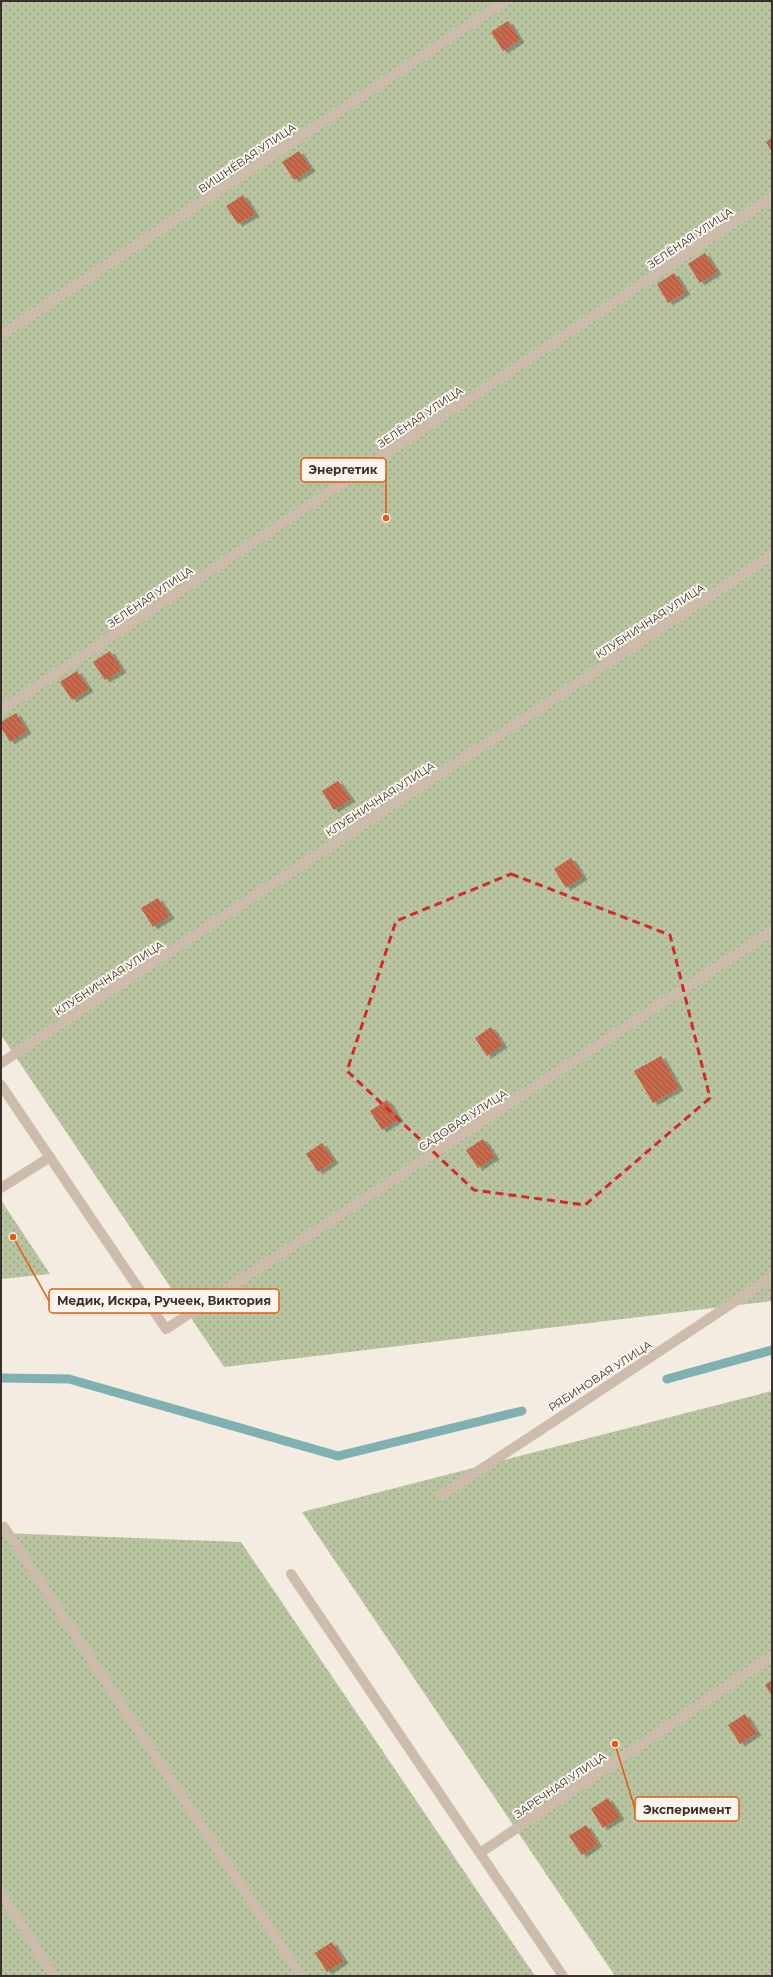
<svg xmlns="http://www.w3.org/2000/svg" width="773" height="1977" viewBox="0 0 773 1977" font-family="Montserrat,sans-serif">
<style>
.park{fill:url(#park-dots)}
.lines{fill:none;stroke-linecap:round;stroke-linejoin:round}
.stream{stroke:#7fb0b2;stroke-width:9}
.building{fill:url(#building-back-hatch);filter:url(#shadow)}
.service{stroke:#cdbbac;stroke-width:10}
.marked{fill:none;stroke:#d62828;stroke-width:3;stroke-dasharray:8 5;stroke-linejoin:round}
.labels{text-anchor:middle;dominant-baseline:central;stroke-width:4;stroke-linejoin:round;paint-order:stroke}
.street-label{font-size:11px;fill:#3b302b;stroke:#fbf5ee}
.leader{fill:none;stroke:#e8590c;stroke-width:1.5}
.callout-dot{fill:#e8590c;stroke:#fbf5ee;stroke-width:1.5}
.callout{fill:#fbf5ee;stroke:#e8590c;stroke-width:1.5}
.callout-label{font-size:12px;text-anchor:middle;font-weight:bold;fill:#3b302b}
</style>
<defs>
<pattern id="park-dots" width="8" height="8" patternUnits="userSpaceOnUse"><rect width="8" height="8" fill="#b8c4a0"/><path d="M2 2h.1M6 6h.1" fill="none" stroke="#97a083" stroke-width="1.8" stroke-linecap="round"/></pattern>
<pattern id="building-back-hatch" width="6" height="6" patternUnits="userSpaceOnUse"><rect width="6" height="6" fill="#c8694b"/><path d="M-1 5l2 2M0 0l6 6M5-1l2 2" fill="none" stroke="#a4573f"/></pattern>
<filter id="shadow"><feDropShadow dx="4.5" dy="2.5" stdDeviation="0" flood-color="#0004"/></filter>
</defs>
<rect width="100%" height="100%" fill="#f4ebe1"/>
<!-- park -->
<g class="park">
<polygon points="1,1 772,1 772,1301 224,1367 1,1035"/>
<polygon points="1,1200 50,1274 1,1279"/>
<polygon points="772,1391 772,1976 615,1976 302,1512"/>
<polygon points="1,1533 241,1542 535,1976 1,1976"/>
</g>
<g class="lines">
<!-- stream -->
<g class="stream">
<polyline points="1,1378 69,1379 338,1456 522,1411"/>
<polyline points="667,1379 772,1350"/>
</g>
</g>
<!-- building -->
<g class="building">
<polygon points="508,21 520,40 503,51 491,32"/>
<polygon points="772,138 772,152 766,142"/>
<polygon points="299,151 311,169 294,180 282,162"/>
<polygon points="243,195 255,214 238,224 226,206"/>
<polygon points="705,253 717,272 700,283 688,264"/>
<polygon points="674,273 686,292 668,303 657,284"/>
<polygon points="110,651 122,670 105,680 93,662"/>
<polygon points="77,671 89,689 72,700 60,682"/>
<polygon points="16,713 27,731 10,742 1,727 1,722"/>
<polygon points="338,781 351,799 334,810 322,791"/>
<polygon points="571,858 583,877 566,888 554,869"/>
<polygon points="158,898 170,916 153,927 141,908"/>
<polygon points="491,1027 503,1045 487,1056 475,1038"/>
<polygon points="661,1056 679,1088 653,1103 634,1071"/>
<polygon points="387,1100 399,1119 382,1130 370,1111"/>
<polygon points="483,1139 495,1157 478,1168 466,1150"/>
<polygon points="322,1143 334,1161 318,1172 306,1154"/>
<polygon points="772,1680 772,1696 765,1685"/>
<polygon points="745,1714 757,1733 740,1744 728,1725"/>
<polygon points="608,1798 620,1817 603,1828 591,1809"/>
<polygon points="586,1825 598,1844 582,1855 569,1836"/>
<polygon points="332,1942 344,1961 327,1972 315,1953"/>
</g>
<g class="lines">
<!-- service -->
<g class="service">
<polyline points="1,335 505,1"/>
<polyline points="1,710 772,197"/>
<polyline points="1,1063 772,555"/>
<polyline points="1,1085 166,1329 772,931"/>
<polyline points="1,1188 50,1157"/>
<polyline points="442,1495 772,1277"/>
<polyline points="4,1527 301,1976"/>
<polyline points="291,1574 563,1976"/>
<polyline points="480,1853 772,1656"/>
<polyline points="1,1893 54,1976"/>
</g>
</g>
<!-- marked area -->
<path class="marked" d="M511,874L670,935L710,1098L585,1205L474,1190L347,1071L396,921Z"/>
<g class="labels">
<!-- street labels -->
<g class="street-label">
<text transform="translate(247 158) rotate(-34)">ВИШНЁВАЯ УЛИЦА</text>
<text transform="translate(690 238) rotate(-34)">ЗЕЛЁНАЯ УЛИЦА</text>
<text transform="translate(420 417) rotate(-34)">ЗЕЛЁНАЯ УЛИЦА</text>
<text transform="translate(150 597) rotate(-34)">ЗЕЛЁНАЯ УЛИЦА</text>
<text transform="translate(650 621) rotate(-33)">КЛУБНИЧНАЯ УЛИЦА</text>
<text transform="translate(380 799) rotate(-33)">КЛУБНИЧНАЯ УЛИЦА</text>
<text transform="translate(109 978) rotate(-33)">КЛУБНИЧНАЯ УЛИЦА</text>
<text transform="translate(463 1120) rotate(-33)">САДОВАЯ УЛИЦА</text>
<text transform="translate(600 1376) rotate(-33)">РЯБИНОВАЯ УЛИЦА</text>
<text transform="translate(560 1785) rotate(-34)">ЗАРЕЧНАЯ УЛИЦА</text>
</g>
</g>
<!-- callouts -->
<path class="leader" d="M386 518L386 470M13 1237L49 1301M615 1744L635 1809"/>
<g class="callout-dot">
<circle cx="386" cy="518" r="4"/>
<circle cx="13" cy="1237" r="4"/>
<circle cx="615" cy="1744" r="4"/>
</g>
<g class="callout">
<rect x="301" y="458" width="85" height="24" rx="4"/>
<rect x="49" y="1289" width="230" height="24" rx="4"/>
<rect x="635" y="1797" width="104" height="24" rx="4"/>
</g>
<g class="callout-label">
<text x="343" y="474">Энергетик</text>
<text x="164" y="1305">Медик, Искра, Ручеек, Виктория</text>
<text x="687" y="1814">Эксперимент</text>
</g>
<!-- border -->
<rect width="773" height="1977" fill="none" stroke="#3b302b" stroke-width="4"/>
</svg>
